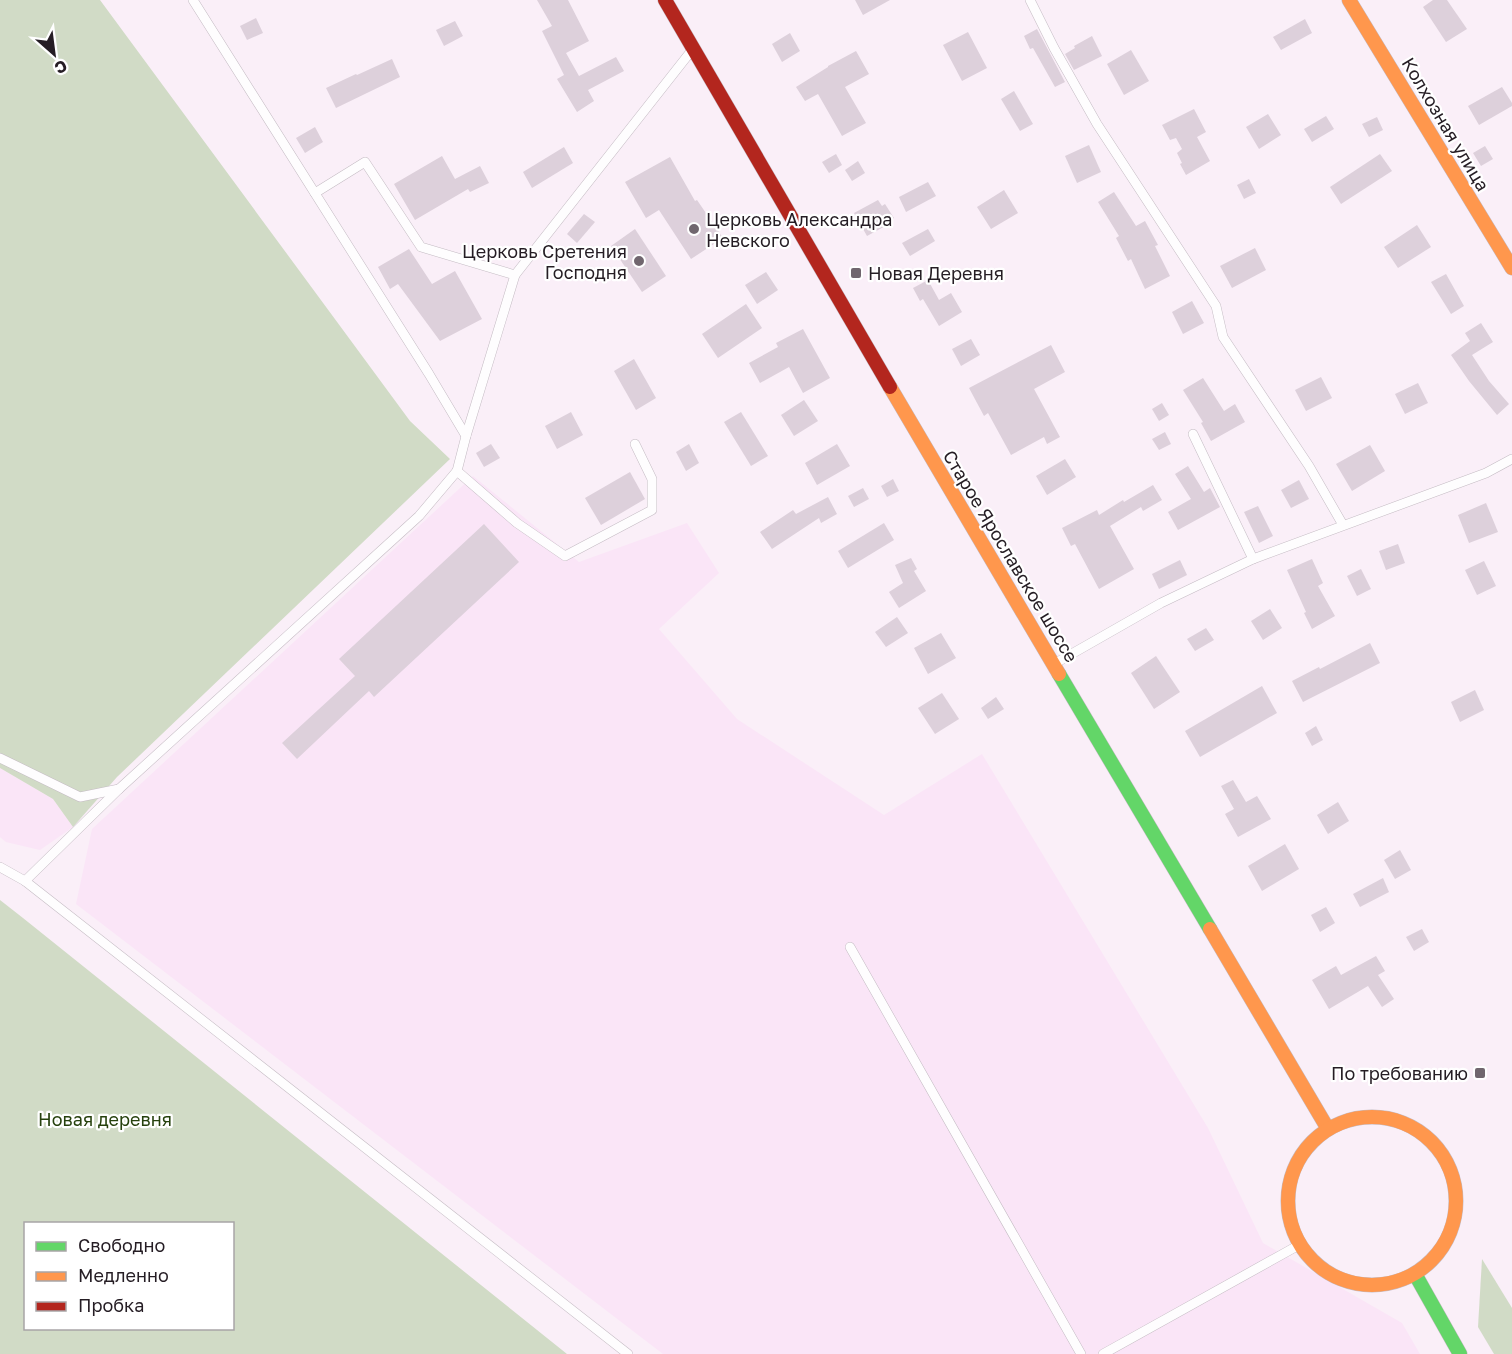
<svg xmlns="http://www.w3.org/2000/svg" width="1512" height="1354" viewBox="0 0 1512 1354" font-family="'Golos Text',sans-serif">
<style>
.built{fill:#fae5f7}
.green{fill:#d1dbc6;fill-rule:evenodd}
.building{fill:#ddd0db}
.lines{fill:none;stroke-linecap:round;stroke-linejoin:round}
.lane-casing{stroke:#c4bbc3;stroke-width:10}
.fast-casing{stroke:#c4bbc3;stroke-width:15}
.slow-casing{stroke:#c4bbc3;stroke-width:15}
.jam-casing{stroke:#c4bbc3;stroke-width:15}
.lane{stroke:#fefdfe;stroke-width:9}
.fast{stroke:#63d668;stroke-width:14}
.slow{stroke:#ff974d;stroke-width:14}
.jam{stroke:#b3261e;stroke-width:14}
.poi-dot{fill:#70666e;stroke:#fff;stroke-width:2}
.labels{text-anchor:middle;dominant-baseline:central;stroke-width:4.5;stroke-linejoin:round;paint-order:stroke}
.street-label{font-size:18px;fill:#251d24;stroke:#fff}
.poi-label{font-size:18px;fill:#251d24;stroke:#fff;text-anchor:start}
.park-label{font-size:18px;fill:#26410d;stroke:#fff}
</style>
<rect width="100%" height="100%" fill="#faeff8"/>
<!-- built -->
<g class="built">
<polygon points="473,476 579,562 687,523 719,573 659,629 737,719 884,815 982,754 1208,1128 1263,1243 1402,1323 1420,1354 663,1354 76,904 92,829"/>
<polygon points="0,768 53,799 73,827 40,850 6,842 0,837"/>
</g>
<!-- green -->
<g class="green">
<polygon points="0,0 100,0 410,421 450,459 117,777 73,827 53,799 0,768"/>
<path d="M0,900L23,918L567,1354H0ZM26,1224H232V1328H26Z"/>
<polygon points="1482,1259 1512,1308 1512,1354 1494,1354 1478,1327"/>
</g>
<!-- building -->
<g class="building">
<polygon points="537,0 568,0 589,41 566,53 579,76 616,57 624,71 588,90 594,101 577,112 557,79 564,75 542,31 552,26"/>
<polygon points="855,0 890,0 863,15"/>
<polygon points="1433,0 1447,0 1467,29 1446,42 1423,7"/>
<polygon points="256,18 263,33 247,40 240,26"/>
<polygon points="1305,19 1312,33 1281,50 1273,37"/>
<polygon points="455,21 463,36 444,46 436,30"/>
<polygon points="1037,29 1065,82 1055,87 1033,48 1030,49 1024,36"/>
<polygon points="968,32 987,68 962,81 943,45"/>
<polygon points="790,33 800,51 782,62 772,44"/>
<polygon points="1092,36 1102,56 1074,70 1065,54 1075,48 1074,46"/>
<polygon points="1131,50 1149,81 1124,95 1107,64"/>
<polygon points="856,51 869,74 845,87 866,123 842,136 818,94 805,101 796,87 828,67 828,66"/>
<polygon points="392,59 400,77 336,108 326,88 356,74 357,75"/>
<polygon points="1502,87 1512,103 1512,106 1479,125 1468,106"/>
<polygon points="1014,91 1033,124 1020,131 1001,99"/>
<polygon points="1194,109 1206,132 1197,137 1210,161 1186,175 1180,164 1182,163 1177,153 1182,149 1176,138 1170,140 1162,125"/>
<polygon points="1268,114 1281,135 1259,149 1246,127"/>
<polygon points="1326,116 1334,129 1312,142 1304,129"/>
<polygon points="1377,117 1383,130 1369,137 1362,124"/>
<polygon points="315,127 323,142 305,153 296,138"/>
<polygon points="1089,145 1101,172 1077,183 1065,156"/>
<polygon points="1485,146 1493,159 1481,166 1473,153"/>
<polygon points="564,147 573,163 532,188 523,172"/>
<polygon points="836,154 842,165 829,173 822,162"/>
<polygon points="1380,154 1392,171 1341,204 1330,187"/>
<polygon points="442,156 455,179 480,166 489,183 470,192 468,189 415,220 394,184"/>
<polygon points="670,157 695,201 697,200 723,238 691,259 659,210 646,218 625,182"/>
<polygon points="858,161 865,173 852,181 845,170"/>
<polygon points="1249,179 1256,193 1244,199 1237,185"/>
<polygon points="928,182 936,196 906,212 899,197"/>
<polygon points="1004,190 1018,213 991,229 977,207"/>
<polygon points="1114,192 1136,226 1145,221 1158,245 1155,246 1170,276 1145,289 1131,259 1128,261 1116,238 1119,236 1098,202"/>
<polygon points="878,200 882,206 885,204 894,218 889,221 891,223 867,236 854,213"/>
<polygon points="584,214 595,222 577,243 567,234"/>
<polygon points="1417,225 1431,247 1398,268 1384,247"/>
<polygon points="635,229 666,276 642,292 611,246"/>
<polygon points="928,229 935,241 910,256 902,243"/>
<polygon points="1255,248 1266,270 1232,288 1220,266"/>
<polygon points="409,249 432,284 455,271 482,319 440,341 398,284 390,289 378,267"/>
<polygon points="766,272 778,290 757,304 745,285"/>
<polygon points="1446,274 1464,306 1451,314 1431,282"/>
<polygon points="928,280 939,300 951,293 962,312 939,326 923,299 920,301 913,288"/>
<polygon points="1192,301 1204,323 1183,334 1172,312"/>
<polygon points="746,304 762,328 718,358 702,334"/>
<polygon points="1481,323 1493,342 1472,355 1489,381 1509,404 1497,415 1469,381 1451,355 1470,341 1465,333"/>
<polygon points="803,329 830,378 803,393 789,367 760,383 749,363 778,347 776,343"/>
<polygon points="971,339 980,355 961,366 952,349"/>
<polygon points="1051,345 1065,372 1034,389 1060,437 1047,444 1044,437 1011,455 988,413 984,416 969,388"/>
<polygon points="634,359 656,398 636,410 614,371"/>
<polygon points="1321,377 1332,398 1306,411 1295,390"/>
<polygon points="1203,378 1224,411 1235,404 1245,422 1211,441 1201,423 1203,422 1183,390"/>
<polygon points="1418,383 1428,403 1405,414 1395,394"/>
<polygon points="804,400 818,421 794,436 781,415"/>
<polygon points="1162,403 1169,415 1159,421 1152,409"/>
<polygon points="571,412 583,435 557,449 545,426"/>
<polygon points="741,412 768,456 751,466 724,422"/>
<polygon points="1165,432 1171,444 1159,450 1152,439"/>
<polygon points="491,444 500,458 484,467 476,453"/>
<polygon points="689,444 699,463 686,471 676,452"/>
<polygon points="837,444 850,466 817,485 805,463"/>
<polygon points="1370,445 1385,471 1352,491 1336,464"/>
<polygon points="1065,459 1076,477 1047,495 1036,476"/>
<polygon points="1188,466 1204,492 1210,488 1220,507 1178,530 1168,512 1191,499 1175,474"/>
<polygon points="630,472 645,499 601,525 585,498"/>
<polygon points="893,479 899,491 887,497 881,486"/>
<polygon points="1299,480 1309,499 1291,508 1281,490"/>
<polygon points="1153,485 1162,500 1143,511 1141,507 1110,526 1134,569 1099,589 1075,544 1071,546 1062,528 1097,510 1099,515 1123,500 1124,502"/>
<polygon points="863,488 869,499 854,507 848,496"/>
<polygon points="828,497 837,514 821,523 819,518 772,549 760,532 793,510 796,514"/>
<polygon points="1486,503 1498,532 1469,543 1458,515"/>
<polygon points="1258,506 1273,536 1259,543 1244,512"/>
<polygon points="884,523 894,540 848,568 838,551"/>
<polygon points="484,524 519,562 374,697 369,691 297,759 282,743 355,676 339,659"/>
<polygon points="1398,544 1405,563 1386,570 1379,551"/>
<polygon points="911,558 917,569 914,571 926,591 899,608 889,592 903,583 895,565"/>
<polygon points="1312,559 1323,583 1318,586 1335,616 1312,629 1304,613 1306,612 1287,570"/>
<polygon points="1180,560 1187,575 1159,589 1152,574"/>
<polygon points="1484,561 1496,586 1477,595 1465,570"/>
<polygon points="1361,569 1371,589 1357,596 1347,576"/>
<polygon points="1270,609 1282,628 1263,640 1251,621"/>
<polygon points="897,617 908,633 886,647 875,632"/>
<polygon points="1206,628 1214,640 1195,651 1187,639"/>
<polygon points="941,633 956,658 928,674 914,648"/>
<polygon points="1370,643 1380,663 1303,702 1292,681 1319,667 1320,669"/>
<polygon points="1156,656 1180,692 1154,709 1131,673"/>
<polygon points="1262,686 1277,713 1200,757 1185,731"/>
<polygon points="1475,690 1484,710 1460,722 1451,702"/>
<polygon points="942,693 959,719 935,734 918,708"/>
<polygon points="996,697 1004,709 988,719 981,708"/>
<polygon points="1316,726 1323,740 1312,746 1305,733"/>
<polygon points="1233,780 1246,802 1257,796 1271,819 1238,837 1225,814 1234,809 1221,786"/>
<polygon points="1338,802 1349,821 1328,834 1317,815"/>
<polygon points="1285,844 1299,869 1262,891 1248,866"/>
<polygon points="1400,850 1411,870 1395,879 1384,860"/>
<polygon points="1383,878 1389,892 1360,907 1353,894"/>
<polygon points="1326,907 1335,923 1320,932 1311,915"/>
<polygon points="1422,929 1429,942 1414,951 1406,937"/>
<polygon points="1376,956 1385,971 1378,975 1394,999 1382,1007 1368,986 1329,1009 1312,980 1336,966 1341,975"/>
</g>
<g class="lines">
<!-- lane casing -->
<g class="lane-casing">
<g id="lane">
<polyline points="193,0 429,374 466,436"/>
<polyline points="1030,0 1054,48 1097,124 1216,306 1223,337 1309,466 1343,525"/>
<polyline points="315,193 365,162 421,247 515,275"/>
<polyline points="1193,434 1253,559"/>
<polyline points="457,471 517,523 565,556 652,510 652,479 635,444"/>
<polyline points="1054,664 1161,603 1253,559 1486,473 1512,459"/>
<polyline points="0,758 80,797 119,789"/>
<polyline points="0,867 25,881"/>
<polyline points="850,947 1081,1354"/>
<polyline points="628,1354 25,881 119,789 419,516 457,471 466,436 515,275 692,50"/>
<polyline points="1103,1354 1299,1245"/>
</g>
</g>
<!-- fast casing -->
<g class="fast-casing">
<g id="fast">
<polyline points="1059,674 1210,929"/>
<polyline points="1415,1274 1460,1354"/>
</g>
</g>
<!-- slow casing -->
<g class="slow-casing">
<g id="slow">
<polyline points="1349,0 1512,268"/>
<polyline points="890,387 1059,674"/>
<polyline points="1210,929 1328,1129"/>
<circle cx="1372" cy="1201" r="84"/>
</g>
</g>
<!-- jam casing -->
<g class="jam-casing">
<polyline id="jam" points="665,0 890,387"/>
</g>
<!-- lane -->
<use href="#lane" class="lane"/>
<!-- fast -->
<use href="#fast" class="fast"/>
<!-- slow -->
<use href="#slow" class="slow"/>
<!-- jam -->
<use href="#jam" class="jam"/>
</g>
<!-- markers -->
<g class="poi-dot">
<circle cx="694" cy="229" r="6"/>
<circle cx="639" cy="261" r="6"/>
<rect x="850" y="267" width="12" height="12" rx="3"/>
<rect x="1474" y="1067" width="12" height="12" rx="3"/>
</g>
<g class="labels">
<!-- street labels -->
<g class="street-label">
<text transform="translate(1446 124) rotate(59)">Колхозная улица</text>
<text transform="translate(1011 556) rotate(59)">Старое Ярославское шоссе</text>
</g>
<!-- poi labels -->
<g class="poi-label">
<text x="706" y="219">Церковь Александра<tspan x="706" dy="21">Невского</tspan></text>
<text x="627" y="251" text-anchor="end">Церковь Сретения<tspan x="627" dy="21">Господня</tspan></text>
<text x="868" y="273">Новая Деревня</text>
<text x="1468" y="1073" text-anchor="end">По требованию</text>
</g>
<!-- park labels -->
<g class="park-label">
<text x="105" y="1119">Новая деревня</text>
</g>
</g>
<!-- legend -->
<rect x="24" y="1222" width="210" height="108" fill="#ffffff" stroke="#a8a5a7" stroke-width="1.5"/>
<rect x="36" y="1242" width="30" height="9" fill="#63d668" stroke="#a8a5a7" stroke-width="1.5"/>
<text x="78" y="1252" font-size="18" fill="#251d24">Свободно</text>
<rect x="36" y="1272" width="30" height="9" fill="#ff974d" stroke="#a8a5a7" stroke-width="1.5"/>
<text x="78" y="1282" font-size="18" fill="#251d24">Медленно</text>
<rect x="36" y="1302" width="30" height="9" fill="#b3261e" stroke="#a8a5a7" stroke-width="1.5"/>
<text x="78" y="1312" font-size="18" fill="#251d24">Пробка</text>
<!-- north arrow -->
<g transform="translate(54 54) rotate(152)" stroke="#ffffff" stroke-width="4.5" paint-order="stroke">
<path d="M0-4.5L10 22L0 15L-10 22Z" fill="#251d24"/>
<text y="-9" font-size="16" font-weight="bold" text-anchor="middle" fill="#251d24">С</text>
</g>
</svg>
